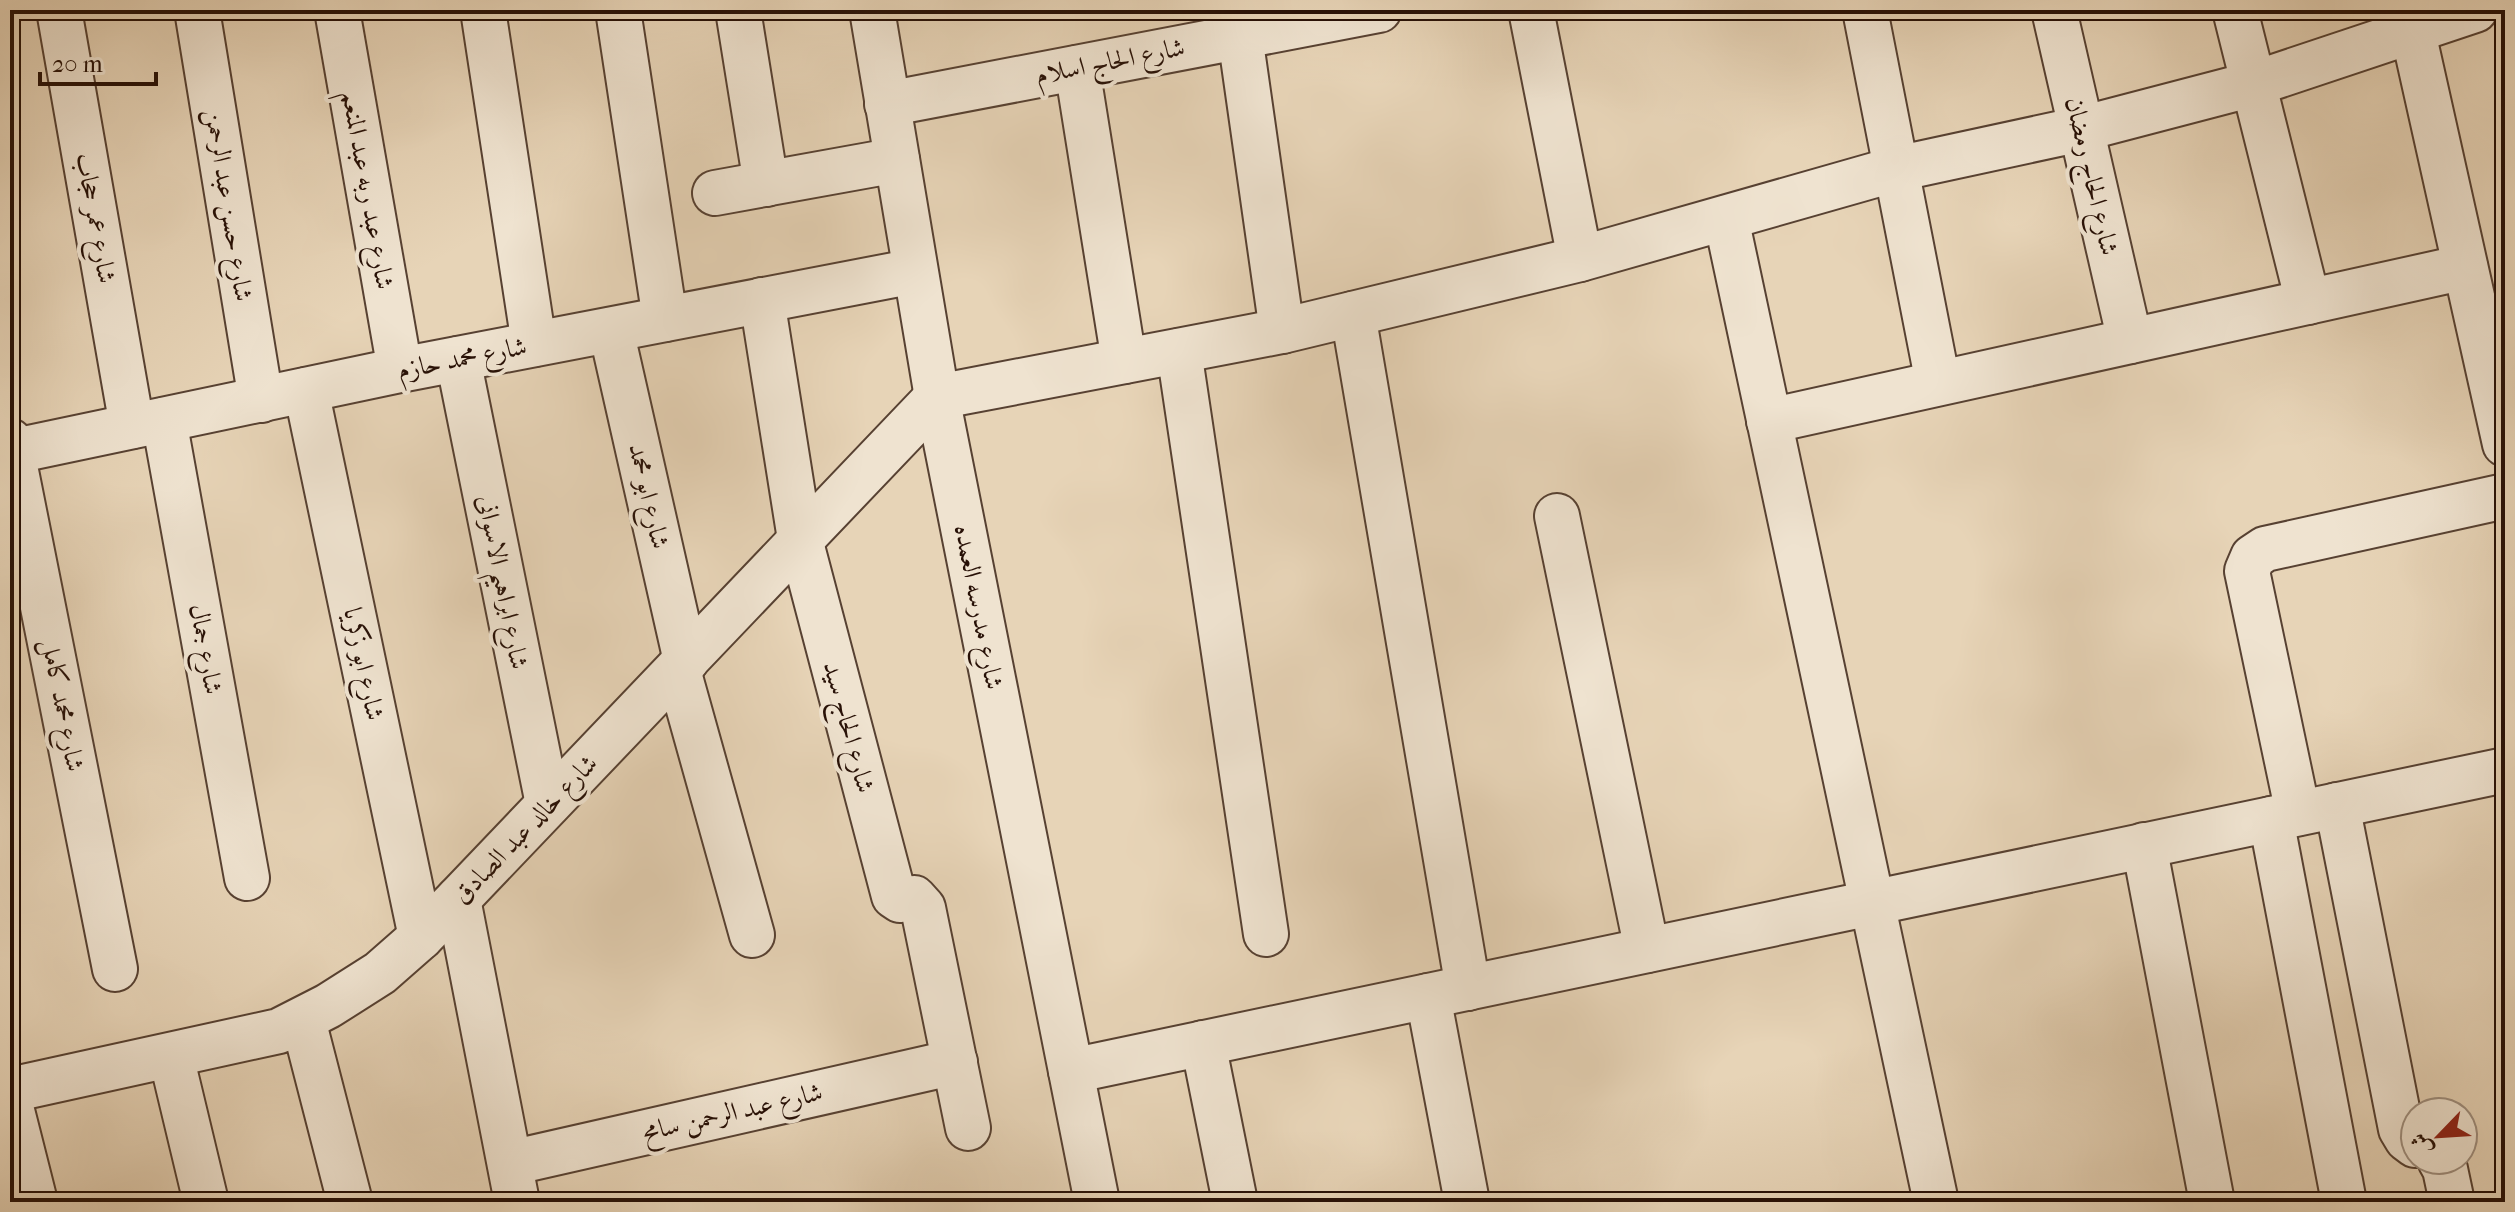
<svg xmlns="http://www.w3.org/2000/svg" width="2515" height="1212" viewBox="0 0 2515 1212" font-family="'IM FELL French Canon',Amiri,serif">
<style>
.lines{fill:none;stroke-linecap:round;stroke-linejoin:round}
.minor-casing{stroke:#574132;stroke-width:48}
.minor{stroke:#efe3d0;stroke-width:44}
.labels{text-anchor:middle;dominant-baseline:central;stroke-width:8;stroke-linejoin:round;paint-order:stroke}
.street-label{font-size:26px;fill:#271006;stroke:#efe3d0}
</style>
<rect width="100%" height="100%" fill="#e7d4b7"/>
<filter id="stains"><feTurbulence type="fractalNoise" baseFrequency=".0025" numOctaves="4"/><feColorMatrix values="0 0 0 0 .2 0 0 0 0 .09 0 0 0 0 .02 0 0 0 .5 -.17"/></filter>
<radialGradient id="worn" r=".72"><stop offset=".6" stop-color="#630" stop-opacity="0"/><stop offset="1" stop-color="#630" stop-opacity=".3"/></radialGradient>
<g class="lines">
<!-- minor casing -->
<g class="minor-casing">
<g id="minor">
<polyline points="59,10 132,426"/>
<polyline points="197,10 261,400"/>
<polyline points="337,10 400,370"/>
<polyline points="483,10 534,344"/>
<polyline points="618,10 665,319"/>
<polyline points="738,10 766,184"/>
<polyline points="872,10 937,397 1097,1202"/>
<polyline points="1531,10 1580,259"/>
<polyline points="1865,10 1938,383"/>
<polyline points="2054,10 2130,341"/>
<polyline points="2235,10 2308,302"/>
<polyline points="2408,10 2505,444"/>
<polyline points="1240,36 1282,331"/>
<polyline points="1077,68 1124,361"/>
<polyline points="887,104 1379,10"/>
<polyline points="715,193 897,160"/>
<polyline points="1726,218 1936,1202"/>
<polyline points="762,300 800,539 894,896 900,900 914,898 923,908 968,1128"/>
<polyline points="1353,314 1468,988"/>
<polyline points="611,330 686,661"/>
<polyline points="1179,351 1266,934"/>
<polyline points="458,359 548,804"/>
<polyline points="306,390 421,937"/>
<polyline points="164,420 247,878"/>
<polyline points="1769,421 2465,267"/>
<polyline points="10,441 115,969"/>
<polyline points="10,452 400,370 915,271"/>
<polyline points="1557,516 1647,950"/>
<polyline points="678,670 752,935"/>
<polyline points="2337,805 2401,1129 2407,1139 2415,1145"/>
<polyline points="2298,813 2247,571 2253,557 2265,549 2505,496"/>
<polyline points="2271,819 2344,1202"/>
<polyline points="2144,845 2212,1202"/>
<polyline points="458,899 517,1202"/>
<polyline points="1428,996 1467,1202"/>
<polyline points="303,1020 350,1202"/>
<polyline points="1203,1043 1235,1202"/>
<polyline points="171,1056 206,1202"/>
<polyline points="1071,1071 2505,770"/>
<polyline points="10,1090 279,1031 328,1006 380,973 421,937 458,899 937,397 1282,331 1580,259 1896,169 2081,129 2253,84 2475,10"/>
<polyline points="10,1103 35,1202"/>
<polyline points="2440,1160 2445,1169 2452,1202"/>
<polyline points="510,1163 955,1062"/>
</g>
</g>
<!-- minor -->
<use href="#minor" class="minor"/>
</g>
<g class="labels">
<!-- street labels -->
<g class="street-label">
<text transform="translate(1110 61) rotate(-11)">شارع الحاج اسلام</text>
<text transform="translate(2092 176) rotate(77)">شارع الحاج رمضان</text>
<text transform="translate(368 190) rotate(80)">شارع عبد ربه عبد المنعم</text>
<text transform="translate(229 205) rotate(81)">شارع حسن عبد الرحمن</text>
<text transform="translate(96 218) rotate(80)">شارع عمر حجاب</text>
<text transform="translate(462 358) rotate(-11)">شارع محمد حازم</text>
<text transform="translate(649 496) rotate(77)">شارع ابو محمد</text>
<text transform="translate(503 582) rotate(79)">شارع ابراهيم الاسوانى</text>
<text transform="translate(979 607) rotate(79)">شارع مدرسه العمده</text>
<text transform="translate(206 649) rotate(80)">شارع جمال</text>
<text transform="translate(364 664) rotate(78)">شارع ابو زكريا</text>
<text transform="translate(63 705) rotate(79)">شارع محمد كامل</text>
<text transform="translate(849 727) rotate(75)">شارع الحاج سيد</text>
<text transform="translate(525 829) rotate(-46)">شارع خالد عبد الصادق</text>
<text transform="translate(732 1112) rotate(-13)">شارع عبد الرحمن سامح</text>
</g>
</g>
<!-- margin -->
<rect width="2515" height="1212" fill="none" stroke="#e7d4b7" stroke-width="40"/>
<rect x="12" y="12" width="2491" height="1188" fill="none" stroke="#271006" stroke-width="4"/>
<rect x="20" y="20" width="2475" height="1172" fill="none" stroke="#271006" stroke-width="2"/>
<!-- north arrow -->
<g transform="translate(2439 1136) rotate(245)"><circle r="38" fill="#efe3d0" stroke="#9f8f7f" stroke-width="2"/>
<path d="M0-6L14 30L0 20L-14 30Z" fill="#8f2418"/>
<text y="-12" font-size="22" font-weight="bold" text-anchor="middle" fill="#271006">ش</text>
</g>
<!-- scale -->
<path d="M40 72v12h116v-12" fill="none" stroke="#271006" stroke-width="4"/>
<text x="52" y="72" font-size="24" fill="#271006" stroke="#efe3d0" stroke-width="6" paint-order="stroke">20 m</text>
<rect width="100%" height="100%" filter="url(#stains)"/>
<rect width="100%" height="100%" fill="url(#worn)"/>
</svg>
